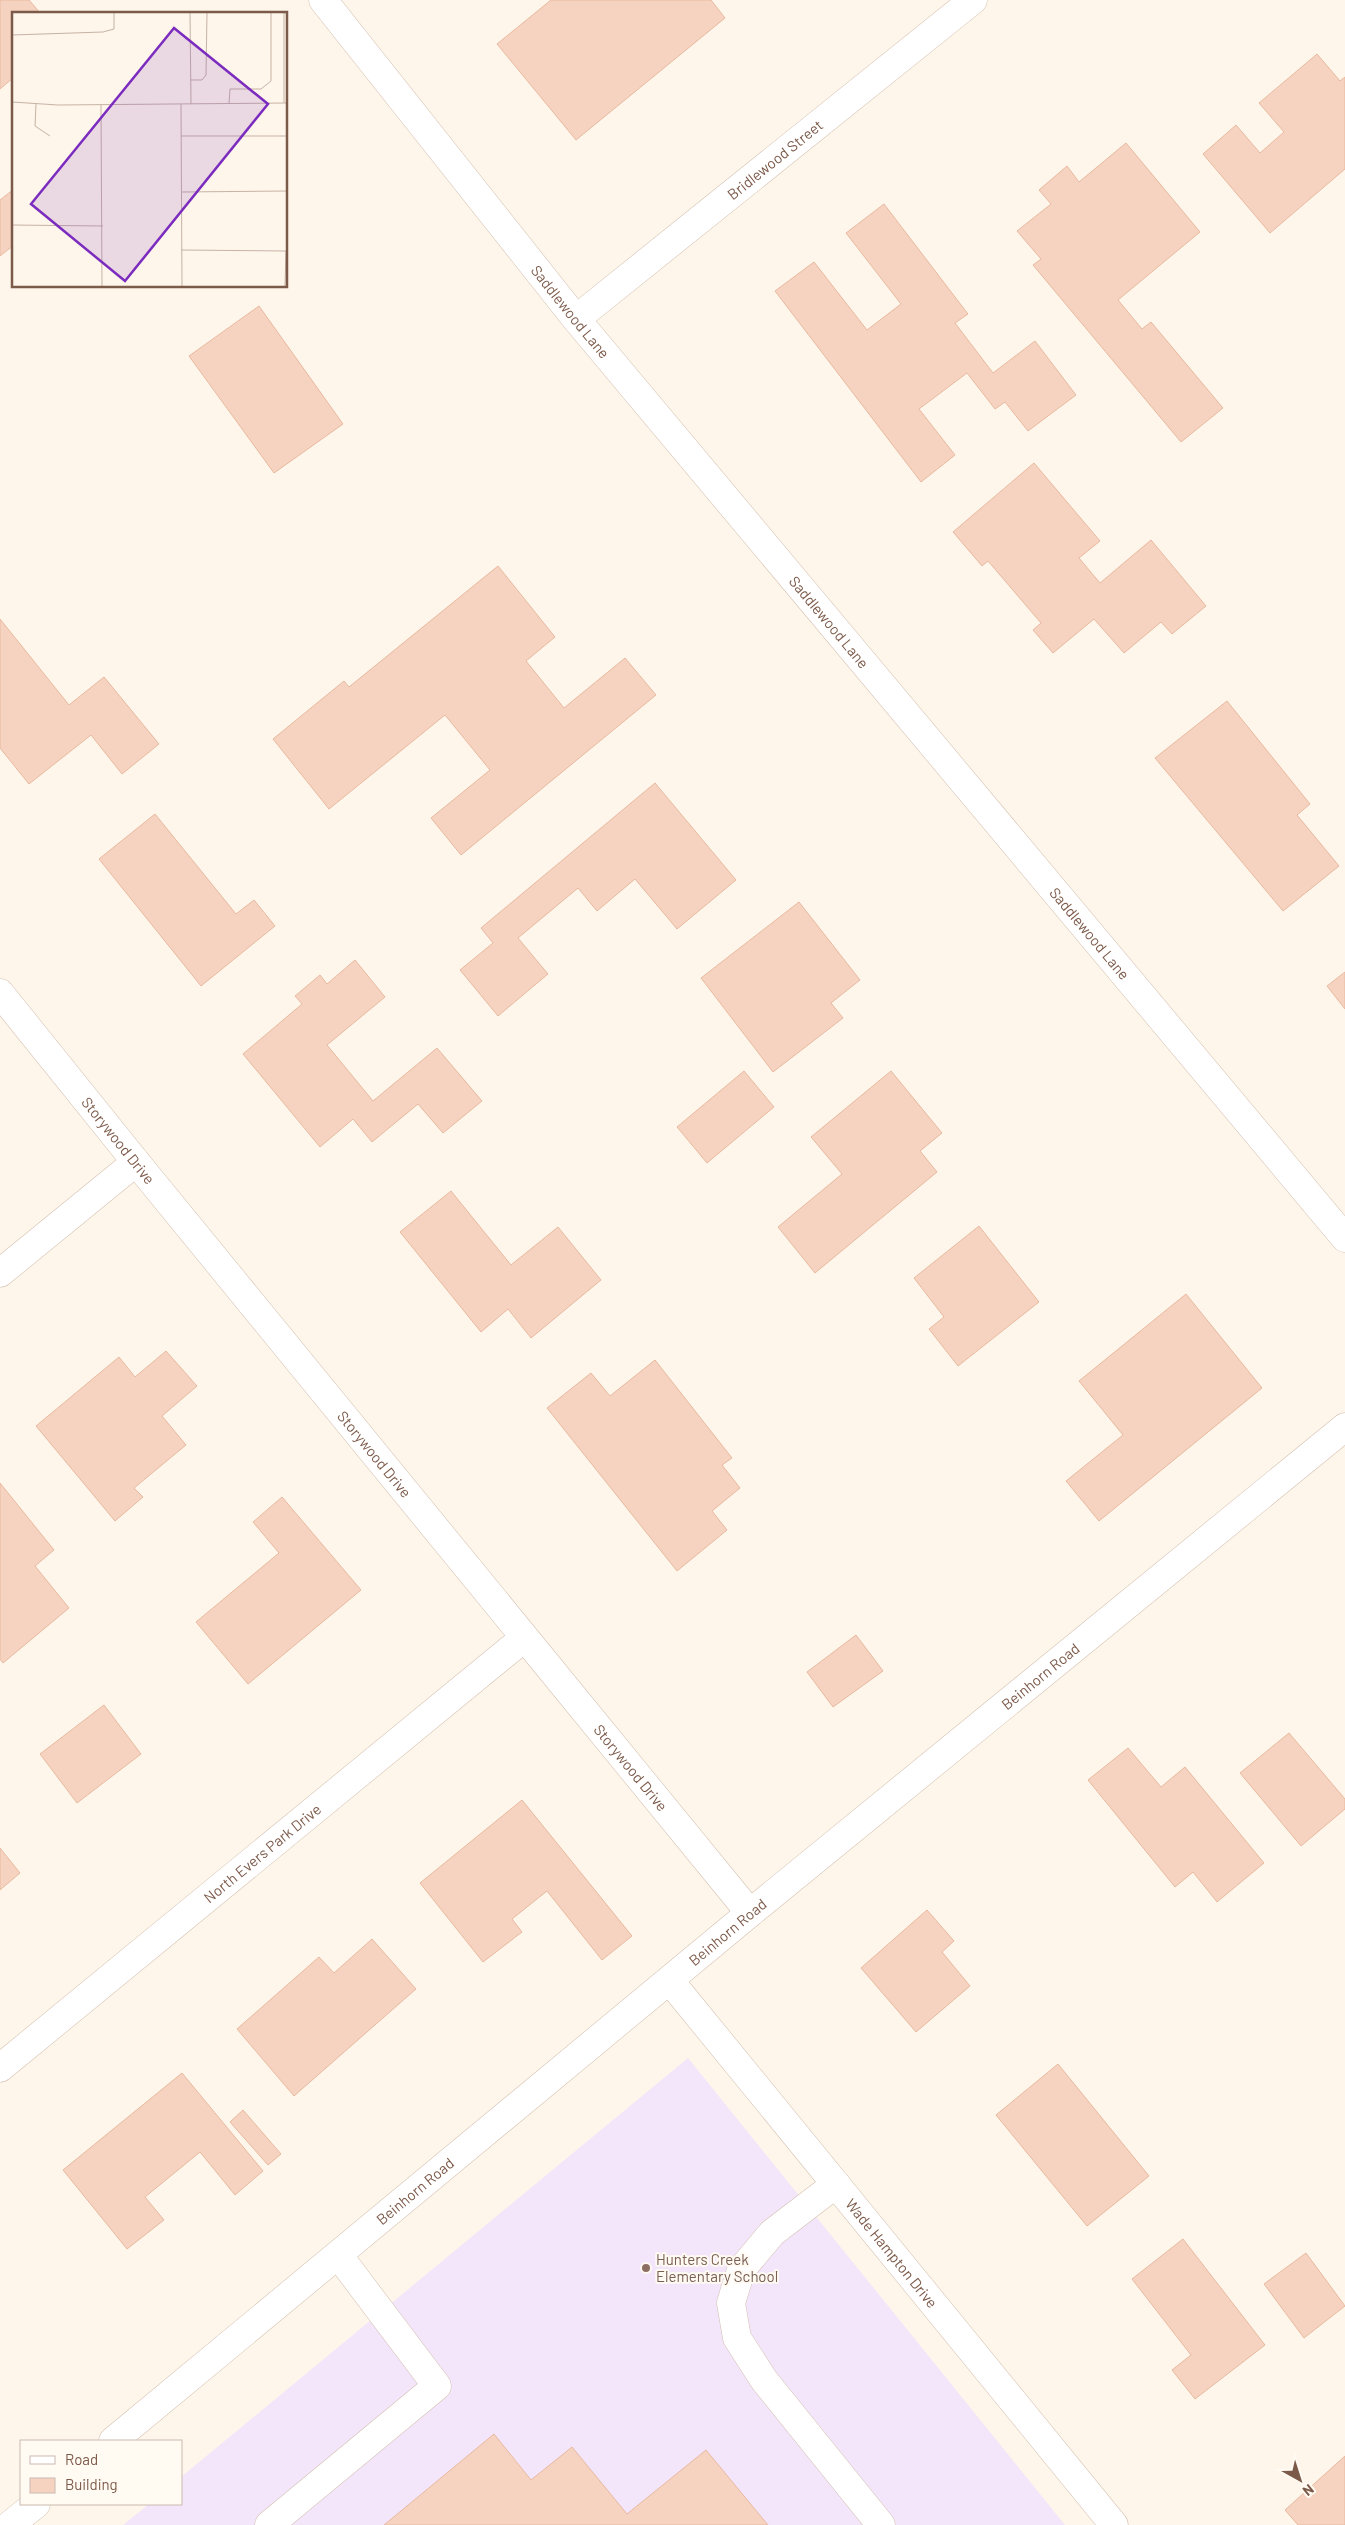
<svg xmlns="http://www.w3.org/2000/svg" width="1345" height="2525" viewBox="0 0 1345 2525" font-family="Barlow,sans-serif">
<style>
.education{fill:#f3e6fb}
.building{fill:#f5d3c0;stroke:#e9b99f}
.lines{fill:none;stroke-linecap:round;stroke-linejoin:round}
.minor-casing{stroke:#d4bfb1;stroke-width:29}
.minor{stroke:#fff;stroke-width:28}
.education-dot{fill:#8d6e63;stroke:#fffaf2;stroke-width:2}
.labels{text-anchor:middle;dominant-baseline:central;stroke-width:4;stroke-linejoin:round;paint-order:stroke}
.street-label{font-size:15px;fill:#7c5a4a;stroke:#fffaf2}
.education-label{font-size:15px;fill:#785e54;stroke:#fffaf2;text-anchor:start}
.inset-road{fill:none;stroke:#c6b3a5;stroke-width:1}
.view{fill:#7b2cbf;fill-opacity:0.15;stroke:#7b2cbf;stroke-width:2.5}
.inset-edge{fill:none;stroke:#7c5a4a;stroke-width:2.5}
</style>
<rect width="100%" height="100%" fill="#fef6ea"/>
<!-- education -->
<polygon class="education" points="688,2058 1065,2525 123,2525 149,2504 181,2504 181,2477"/>
<!-- building -->
<g class="building">
<polygon points="0,0 29,0 41,14 14,14 14,77 0,89"/>
<polygon points="551,0 711,0 725,18 576,140 497,44"/>
<polygon points="1317,54 1340,81 1345,77 1345,169 1270,233 1203,154 1236,125 1260,153 1284,132 1259,103"/>
<polygon points="1126,143 1200,232 1118,300 1142,329 1151,322 1223,408 1181,442 1033,265 1041,259 1017,231 1051,204 1039,190 1067,166 1079,182"/>
<polygon points="14,189 14,245 0,256 0,200"/>
<polygon points="884,204 968,314 955,323 993,373 1035,341 1076,395 1028,431 1005,402 995,409 967,373 919,409 955,455 921,482 775,291 814,262 867,330 901,304 846,233"/>
<polygon points="259,306 343,424 274,473 189,356"/>
<polygon points="1034,463 1100,541 1079,558 1100,583 1151,540 1206,606 1172,634 1161,622 1124,653 1094,619 1053,653 1033,630 1041,623 988,561 982,566 953,532"/>
<polygon points="498,566 555,637 526,661 564,708 625,658 656,695 461,855 431,818 490,770 445,715 329,809 273,739 344,681 349,687"/>
<polygon points="0,619 69,705 104,677 159,744 122,774 91,735 29,784 0,748"/>
<polygon points="1227,701 1310,804 1297,815 1339,866 1283,911 1155,758"/>
<polygon points="655,783 736,880 677,929 635,879 597,911 578,888 518,938 548,974 498,1016 460,970 493,943 481,928"/>
<polygon points="155,814 236,914 254,900 275,926 201,986 99,859"/>
<polygon points="799,902 860,980 831,1003 843,1018 773,1072 701,978"/>
<polygon points="355,960 385,997 327,1045 373,1101 437,1048 482,1101 443,1133 418,1104 372,1142 353,1119 320,1147 243,1054 302,1004 295,996 320,975 327,984"/>
<polygon points="1345,972 1345,1009 1327,986"/>
<polygon points="744,1071 774,1107 707,1163 677,1127"/>
<polygon points="891,1071 942,1133 920,1151 937,1172 815,1273 778,1227 842,1174 811,1137"/>
<polygon points="451,1191 511,1265 558,1227 601,1280 531,1338 508,1309 481,1332 400,1232"/>
<polygon points="979,1226 1039,1302 958,1366 929,1329 944,1317 914,1278"/>
<polygon points="1186,1294 1262,1388 1099,1521 1066,1481 1123,1435 1079,1381"/>
<polygon points="166,1351 197,1386 162,1416 186,1445 134,1488 143,1497 115,1521 36,1426 119,1357 135,1377"/>
<polygon points="655,1360 732,1458 722,1465 740,1488 712,1511 727,1530 677,1571 547,1408 591,1373 610,1396"/>
<polygon points="0,1483 54,1550 35,1566 69,1608 3,1663 0,1659"/>
<polygon points="282,1497 361,1590 248,1684 196,1622 279,1553 253,1522"/>
<polygon points="856,1635 883,1671 833,1707 807,1672"/>
<polygon points="104,1705 141,1754 77,1803 40,1754"/>
<polygon points="1289,1733 1345,1799 1345,1809 1301,1846 1240,1773"/>
<polygon points="1128,1748 1161,1787 1185,1767 1264,1863 1217,1902 1193,1872 1175,1887 1088,1780"/>
<polygon points="522,1800 632,1936 602,1960 547,1891 512,1919 522,1932 483,1962 420,1883"/>
<polygon points="0,1848 20,1873 0,1890"/>
<polygon points="927,1910 954,1941 942,1952 970,1986 916,2032 861,1968"/>
<polygon points="372,1939 416,1989 294,2096 237,2029 319,1957 334,1973"/>
<polygon points="1058,2064 1149,2176 1087,2226 996,2115"/>
<polygon points="182,2073 263,2171 235,2195 200,2152 145,2197 164,2220 127,2249 63,2170"/>
<polygon points="243,2110 281,2154 268,2165 230,2122"/>
<polygon points="1183,2239 1265,2345 1195,2399 1172,2370 1191,2355 1132,2279"/>
<polygon points="1306,2253 1345,2306 1304,2338 1264,2284"/>
<polygon points="494,2434 531,2480 572,2447 627,2514 706,2450 768,2525 384,2525"/>
<polygon points="1345,2456 1345,2525 1298,2525 1285,2510"/>
</g>
<g class="lines">
<!-- minor casing -->
<g class="minor-casing">
<g id="minor">
<path id="s1" d="M323,0L576,319L1345,1238"/>
<path id="s2" d="M576,319L973,0"/>
<path id="s3" d="M0,993L136,1162L750,1913"/>
<polyline points="0,1273 136,1162"/>
<path id="s4" d="M670,1981L1114,2525"/>
<path id="s5" d="M0,2068L524,1638"/>
<polyline points="836,2184 772,2233 741,2270 731,2303 737,2338 764,2380 881,2525"/>
<path id="s6" d="M113,2441L750,1913L1345,1427"/>
<polyline points="10,2525 36,2504"/>
<polyline points="269,2525 437,2386 339,2256"/>
</g>
</g>
<!-- minor -->
<use href="#minor" class="minor"/>
</g>
<!-- markers -->
<circle class="education-dot" cx="646" cy="2268" r="5"/>
<g class="labels">
<!-- street labels -->
<g class="street-label">
<text stroke="none"><textPath href="#s2" startOffset="255">Bridlewood Street</textPath></text>
<text stroke="none"><textPath href="#s1" startOffset="398">Saddlewood Lane</textPath></text>
<text stroke="none"><textPath href="#s1" startOffset="802">Saddlewood Lane</textPath></text>
<text stroke="none"><textPath href="#s1" startOffset="1208">Saddlewood Lane</textPath></text>
<text stroke="none"><textPath href="#s3" startOffset="189">Storywood Drive</textPath></text>
<text stroke="none"><textPath href="#s3" startOffset="594">Storywood Drive</textPath></text>
<text stroke="none"><textPath href="#s6" startOffset="1202">Beinhorn Road</textPath></text>
<text stroke="none"><textPath href="#s3" startOffset="999">Storywood Drive</textPath></text>
<text stroke="none"><textPath href="#s5" startOffset="339">North Evers Park Drive</textPath></text>
<text stroke="none"><textPath href="#s6" startOffset="798">Beinhorn Road</textPath></text>
<text stroke="none"><textPath href="#s6" startOffset="392">Beinhorn Road</textPath></text>
<text stroke="none"><textPath href="#s4" startOffset="351">Wade Hampton Drive</textPath></text>
</g>
<!-- education labels -->
<g class="education-label">
<text x="656" y="2259">Hunters Creek<tspan x="656" dy="17">Elementary School</tspan></text>
</g>
</g>
<!-- overview -->
<g transform="translate(12 12)">
<rect width="275" height="275" fill="#fef6ea"/>
<path class="inset-road" d="M178,1L179,92M0,23L91,20L102,17V1M178,68H190L194,63L195,1M0,90L46,93L275,91M272,91V1M24,92L23,114L38,124M169,92L170,274M217,92L218,77H249L259,69V1M89,93L90,274M169,124H275M170,180L275,179M0,213L91,214M169,238L274,239L273,274"/>
<path class="view" d="M162,16L256,92L113,269L19,192Z"/>
<rect width="275" height="275" class="inset-edge"/>
</g>
<!-- legend -->
<rect x="20" y="2440" width="162" height="65" fill="#fffaf2" stroke="#cbbaaf"/>
<rect x="30" y="2456" width="25" height="8" fill="#ffffff" stroke="#cbbaaf"/>
<text x="65" y="2465" font-size="15" fill="#7c5a4a">Road</text>
<rect x="30" y="2478" width="25" height="15" fill="#f5d3c0" stroke="#cbbaaf"/>
<text x="65" y="2490" font-size="15" fill="#7c5a4a">Building</text>
<!-- north arrow -->
<g transform="translate(1300 2480) rotate(141)" stroke="#fffaf2" stroke-width="4" paint-order="stroke">
<path d="M0-4L9 19L0 12L-9 19Z" fill="#7c5a4a"/>
<text y="-8" font-size="14" font-weight="bold" text-anchor="middle" fill="#7c5a4a">N</text>
</g>
</svg>
